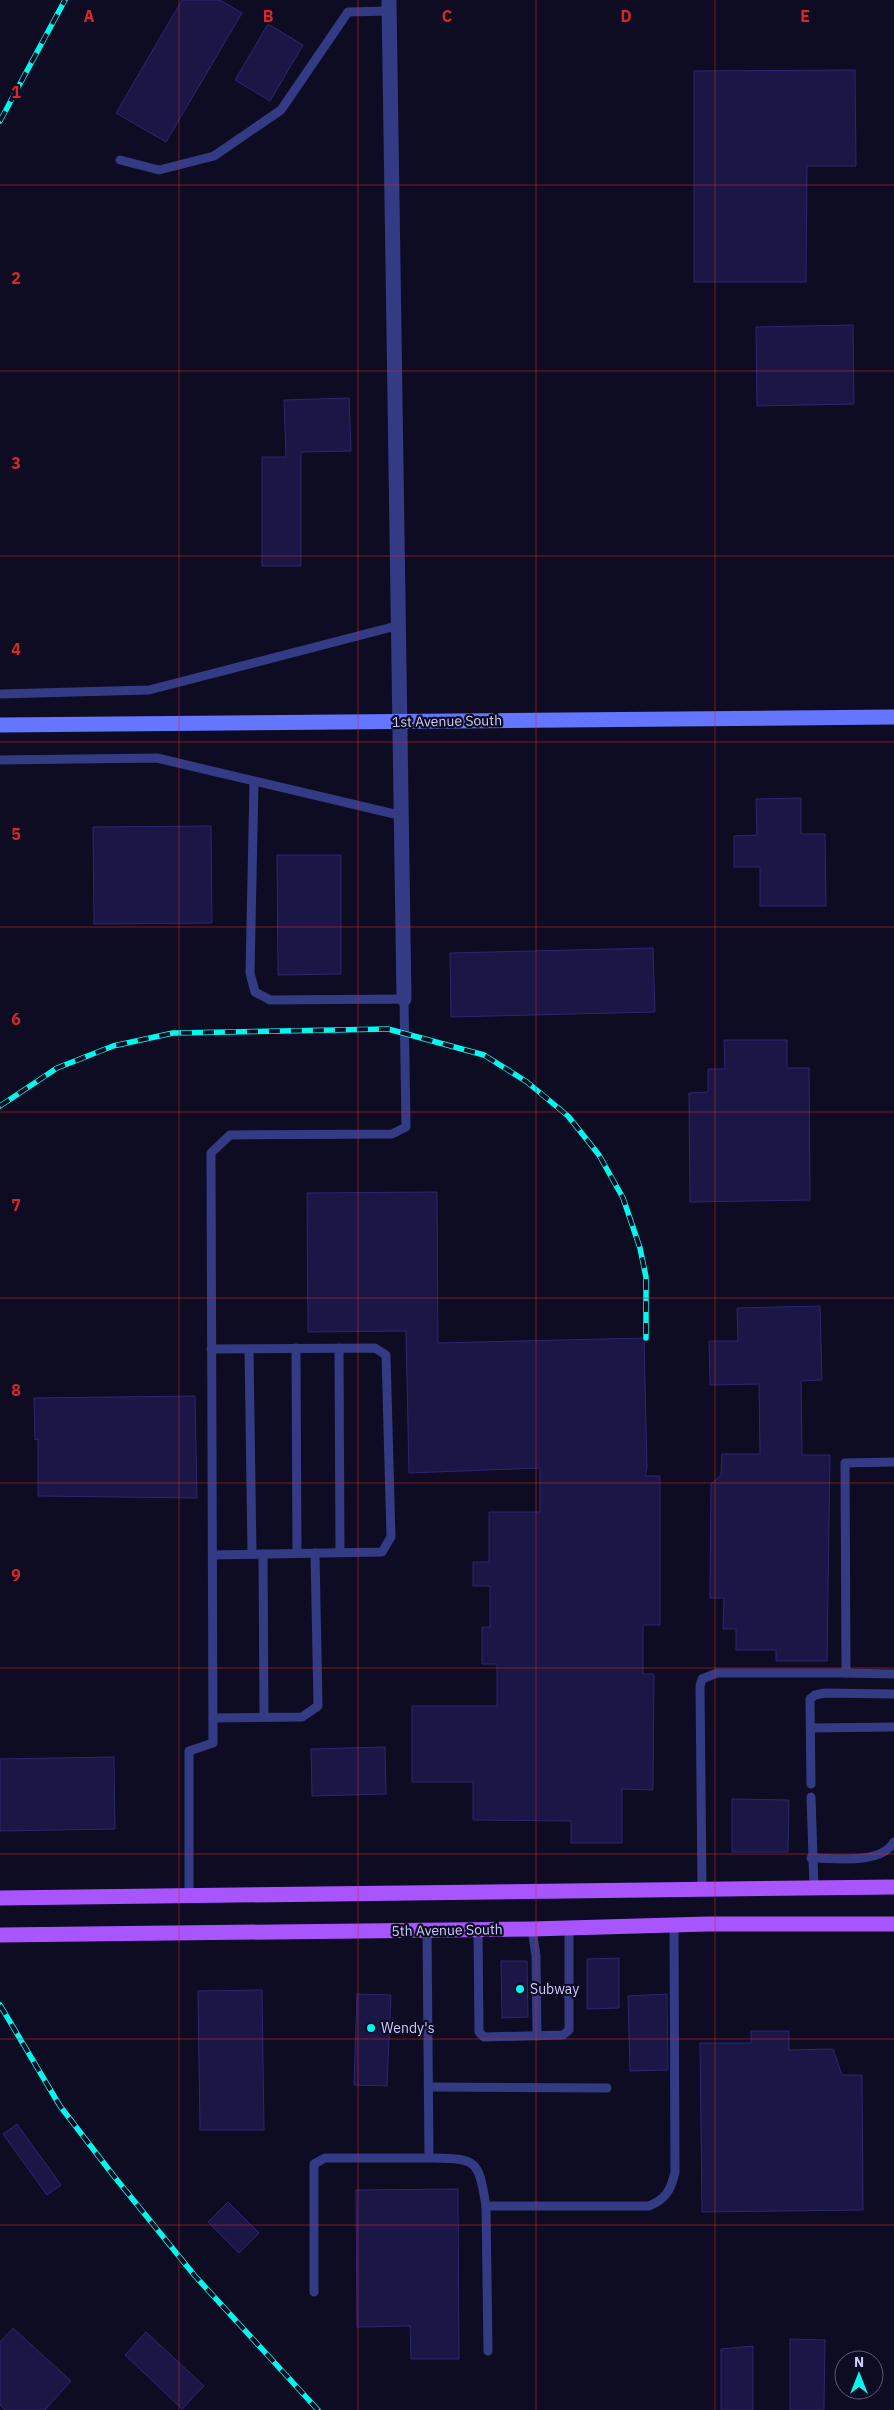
<svg xmlns="http://www.w3.org/2000/svg" width="894" height="2410" viewBox="0 0 894 2410" font-family="'IBM Plex Sans',sans-serif">
<style>
.building{fill:#1a1645;stroke:#2c2772}
.lines{fill:none;stroke-linecap:round;stroke-linejoin:round}
.lane{stroke:#333b85;stroke-width:9}
.street{stroke:#333b85;stroke-width:15}
.secondary{stroke:#6475ff;stroke-width:15}
.primary{stroke:#a854ff;stroke-width:15}
.rail-casing{stroke:#00f8ef;stroke-width:5.5}
.rail{stroke:#0d0c22;stroke-width:4;stroke-dasharray:11;stroke-linecap:butt}
.grid{fill:none;stroke:#d62828;stroke-width:1;stroke-opacity:0.55}
.poi-dot{fill:#00f8ef;stroke:#0d0c22;stroke-width:2}
.labels{text-anchor:middle;dominant-baseline:central;stroke-width:4.5;stroke-linejoin:round;paint-order:stroke}
.street-label{font-size:14px;fill:#cdceff;stroke:#0d0c22}
.poi-label{font-size:14px;fill:#cdceff;stroke:#0d0c22;text-anchor:start}
.grid-label{font-size:16px;text-anchor:middle;font-weight:bold;fill:#d62828;stroke:#0d0c22;stroke-width:4.5;stroke-linejoin:round;paint-order:stroke}
</style>
<rect width="100%" height="100%" fill="#0d0c22"/>
<!-- building -->
<g class="building">
<polygon points="182,0 220,0 242,13 166,142 116,113"/>
<polygon points="268,24 303,45 270,101 235,80"/>
<polygon points="855,70 856,166 807,166 806,282 694,282 694,71"/>
<polygon points="853,325 854,404 757,406 756,327"/>
<polygon points="349,398 351,451 301,452 301,566 262,566 262,457 286,457 284,400"/>
<polygon points="801,798 801,834 825,834 826,906 760,906 760,867 734,867 734,836 757,835 756,799"/>
<polygon points="211,826 212,923 94,924 93,827"/>
<polygon points="277,855 341,855 341,974 278,975"/>
<polygon points="653,948 655,1012 451,1017 450,953"/>
<polygon points="724,1040 787,1040 787,1068 809,1068 810,1200 690,1202 689,1093 708,1092 708,1069 725,1069"/>
<polygon points="437,1192 438,1343 644,1338 647,1468 645,1476 660,1476 660,1625 643,1625 643,1674 654,1674 653,1790 622,1789 622,1843 571,1843 571,1821 473,1820 473,1782 412,1782 412,1706 497,1706 497,1664 482,1664 482,1627 490,1627 490,1586 473,1586 473,1562 489,1562 489,1512 540,1512 540,1468 409,1473 406,1331 308,1332 307,1193"/>
<polygon points="820,1306 822,1380 801,1381 802,1455 830,1455 827,1661 776,1661 776,1650 736,1650 736,1629 723,1629 724,1598 710,1598 711,1484 721,1475 722,1454 760,1454 759,1384 710,1385 709,1341 738,1341 737,1308"/>
<polygon points="195,1396 197,1498 38,1496 38,1439 35,1440 34,1398"/>
<polygon points="385,1747 386,1794 312,1796 311,1749"/>
<polygon points="114,1757 115,1829 0,1831 0,1759"/>
<polygon points="732,1799 789,1800 788,1852 732,1852"/>
<polygon points="619,1958 619,2008 587,2009 587,1959"/>
<polygon points="501,1961 527,1961 528,2017 502,2018"/>
<polygon points="262,1990 264,2130 200,2130 198,1991"/>
<polygon points="357,1994 391,1995 387,2086 354,2085"/>
<polygon points="667,1994 668,2070 630,2071 628,1996"/>
<polygon points="751,2031 789,2031 789,2050 833,2049 842,2075 862,2075 863,2210 702,2212 700,2043 751,2043"/>
<polygon points="17,2124 61,2185 47,2195 3,2134"/>
<polygon points="458,2189 459,2359 411,2359 410,2326 357,2327 356,2190"/>
<polygon points="228,2202 259,2233 239,2253 208,2222"/>
<polygon points="13,2328 71,2381 45,2410 5,2410 0,2405 0,2342"/>
<polygon points="146,2332 204,2386 182,2409 125,2355"/>
<polygon points="790,2339 825,2340 824,2410 790,2410"/>
<polygon points="753,2346 753,2410 721,2410 721,2349"/>
</g>
<g class="lines">
<!-- lane -->
<g class="lane">
<polyline points="120,160 159,170 214,156 281,110 348,12 389,11"/>
<polyline points="0,694 149,690 400,625"/>
<polyline points="0,760 157,758 403,816"/>
<polyline points="296,1348 297,1553"/>
<polyline points="339,1348 340,1552"/>
<polyline points="211,1349 375,1348 386,1355 391,1537 382,1552 213,1555"/>
<polyline points="249,1349 252,1554"/>
<polyline points="894,1462 845,1463 846,1673 894,1674"/>
<polyline points="263,1554 264,1717"/>
<polyline points="213,1718 302,1717 318,1706 315,1553"/>
<polyline points="811,1728 894,1727"/>
<polyline points="811,1784 810,1699 815,1695 825,1693 894,1694"/>
<polyline points="811,1797 814,1888"/>
<path d="M811,1858C835,1858 881,1865 894,1842"/>
<polyline points="702,1889 700,1686 702,1679 717,1673 846,1673"/>
<polyline points="189,1894 189,1751 213,1743 211,1153 230,1135 392,1134 406,1127 404,999 270,1000 255,992 250,973 254,782"/>
<polyline points="478,1929 479,2032 484,2037 563,2035 569,2030 569,1927"/>
<polyline points="532,1929 536,1956 537,2036"/>
<polyline points="429,2087 607,2088"/>
<path d="M429,2158C477,2159 478,2158 486,2206"/>
<polyline points="314,2292 314,2164 325,2158 429,2158 427,1930"/>
<path d="M488,2351L486,2206H649C666,2199 671,2190 675,2172L674,1925"/>
</g>
<!-- street -->
<polyline class="street" points="389,0 404,999"/>
<!-- secondary -->
<polyline class="secondary" points="0,725 894,717"/>
<!-- primary -->
<g class="primary">
<polyline points="0,1898 894,1887"/>
<polyline points="0,1935 532,1929 708,1924 894,1924"/>
</g>
<!-- rail casing -->
<g class="rail-casing">
<g id="rail">
<polyline points="0,121 65,0"/>
<polyline points="0,1106 57,1068 113,1046 173,1033 388,1029 484,1055 527,1082 568,1116 599,1155 623,1198 640,1248 646,1277 646,1338"/>
<polyline points="0,2005 60,2106 113,2175 195,2276 318,2410"/>
</g>
</g>
<!-- rail -->
<use href="#rail" class="rail"/>
</g>
<!-- grid -->
<path class="grid" d="M179,0V2410M358,0V2410M536,0V2410M715,0V2410M0,185H894M0,371H894M0,556H894M0,742H894M0,927H894M0,1112H894M0,1298H894M0,1483H894M0,1668H894M0,1854H894M0,2039H894M0,2225H894"/>
<!-- markers -->
<g class="poi-dot">
<circle cx="520" cy="1989" r="5"/>
<circle cx="371" cy="2028" r="5"/>
</g>
<g class="labels">
<!-- street labels -->
<g class="street-label">
<text transform="translate(447 721) rotate(-1)">1st Avenue South</text>
<text transform="translate(447 1930) rotate(-1)">5th Avenue South</text>
</g>
<!-- poi labels -->
<g class="poi-label">
<text x="530" y="1989">Subway</text>
<text x="381" y="2028">Wendy's</text>
</g>
</g>
<g class="grid-label">
<text x="89" y="22">A</text>
<text x="268" y="22">B</text>
<text x="447" y="22">C</text>
<text x="626" y="22">D</text>
<text x="805" y="22">E</text>
<text x="16" y="98">1</text>
<text x="16" y="284">2</text>
<text x="16" y="469">3</text>
<text x="16" y="655">4</text>
<text x="16" y="840">5</text>
<text x="16" y="1025">6</text>
<text x="16" y="1211">7</text>
<text x="16" y="1396">8</text>
<text x="16" y="1581">9</text>
</g>
<!-- north arrow -->
<g transform="translate(859 2375)"><circle r="24" fill="#0d0c22" stroke="#5a5a7a"/>
<path d="M0-4L9 19L0 12L-9 19Z" fill="#00f8ef"/>
<text y="-8" font-size="14" font-weight="bold" text-anchor="middle" fill="#cdceff">N</text>
</g>
</svg>
